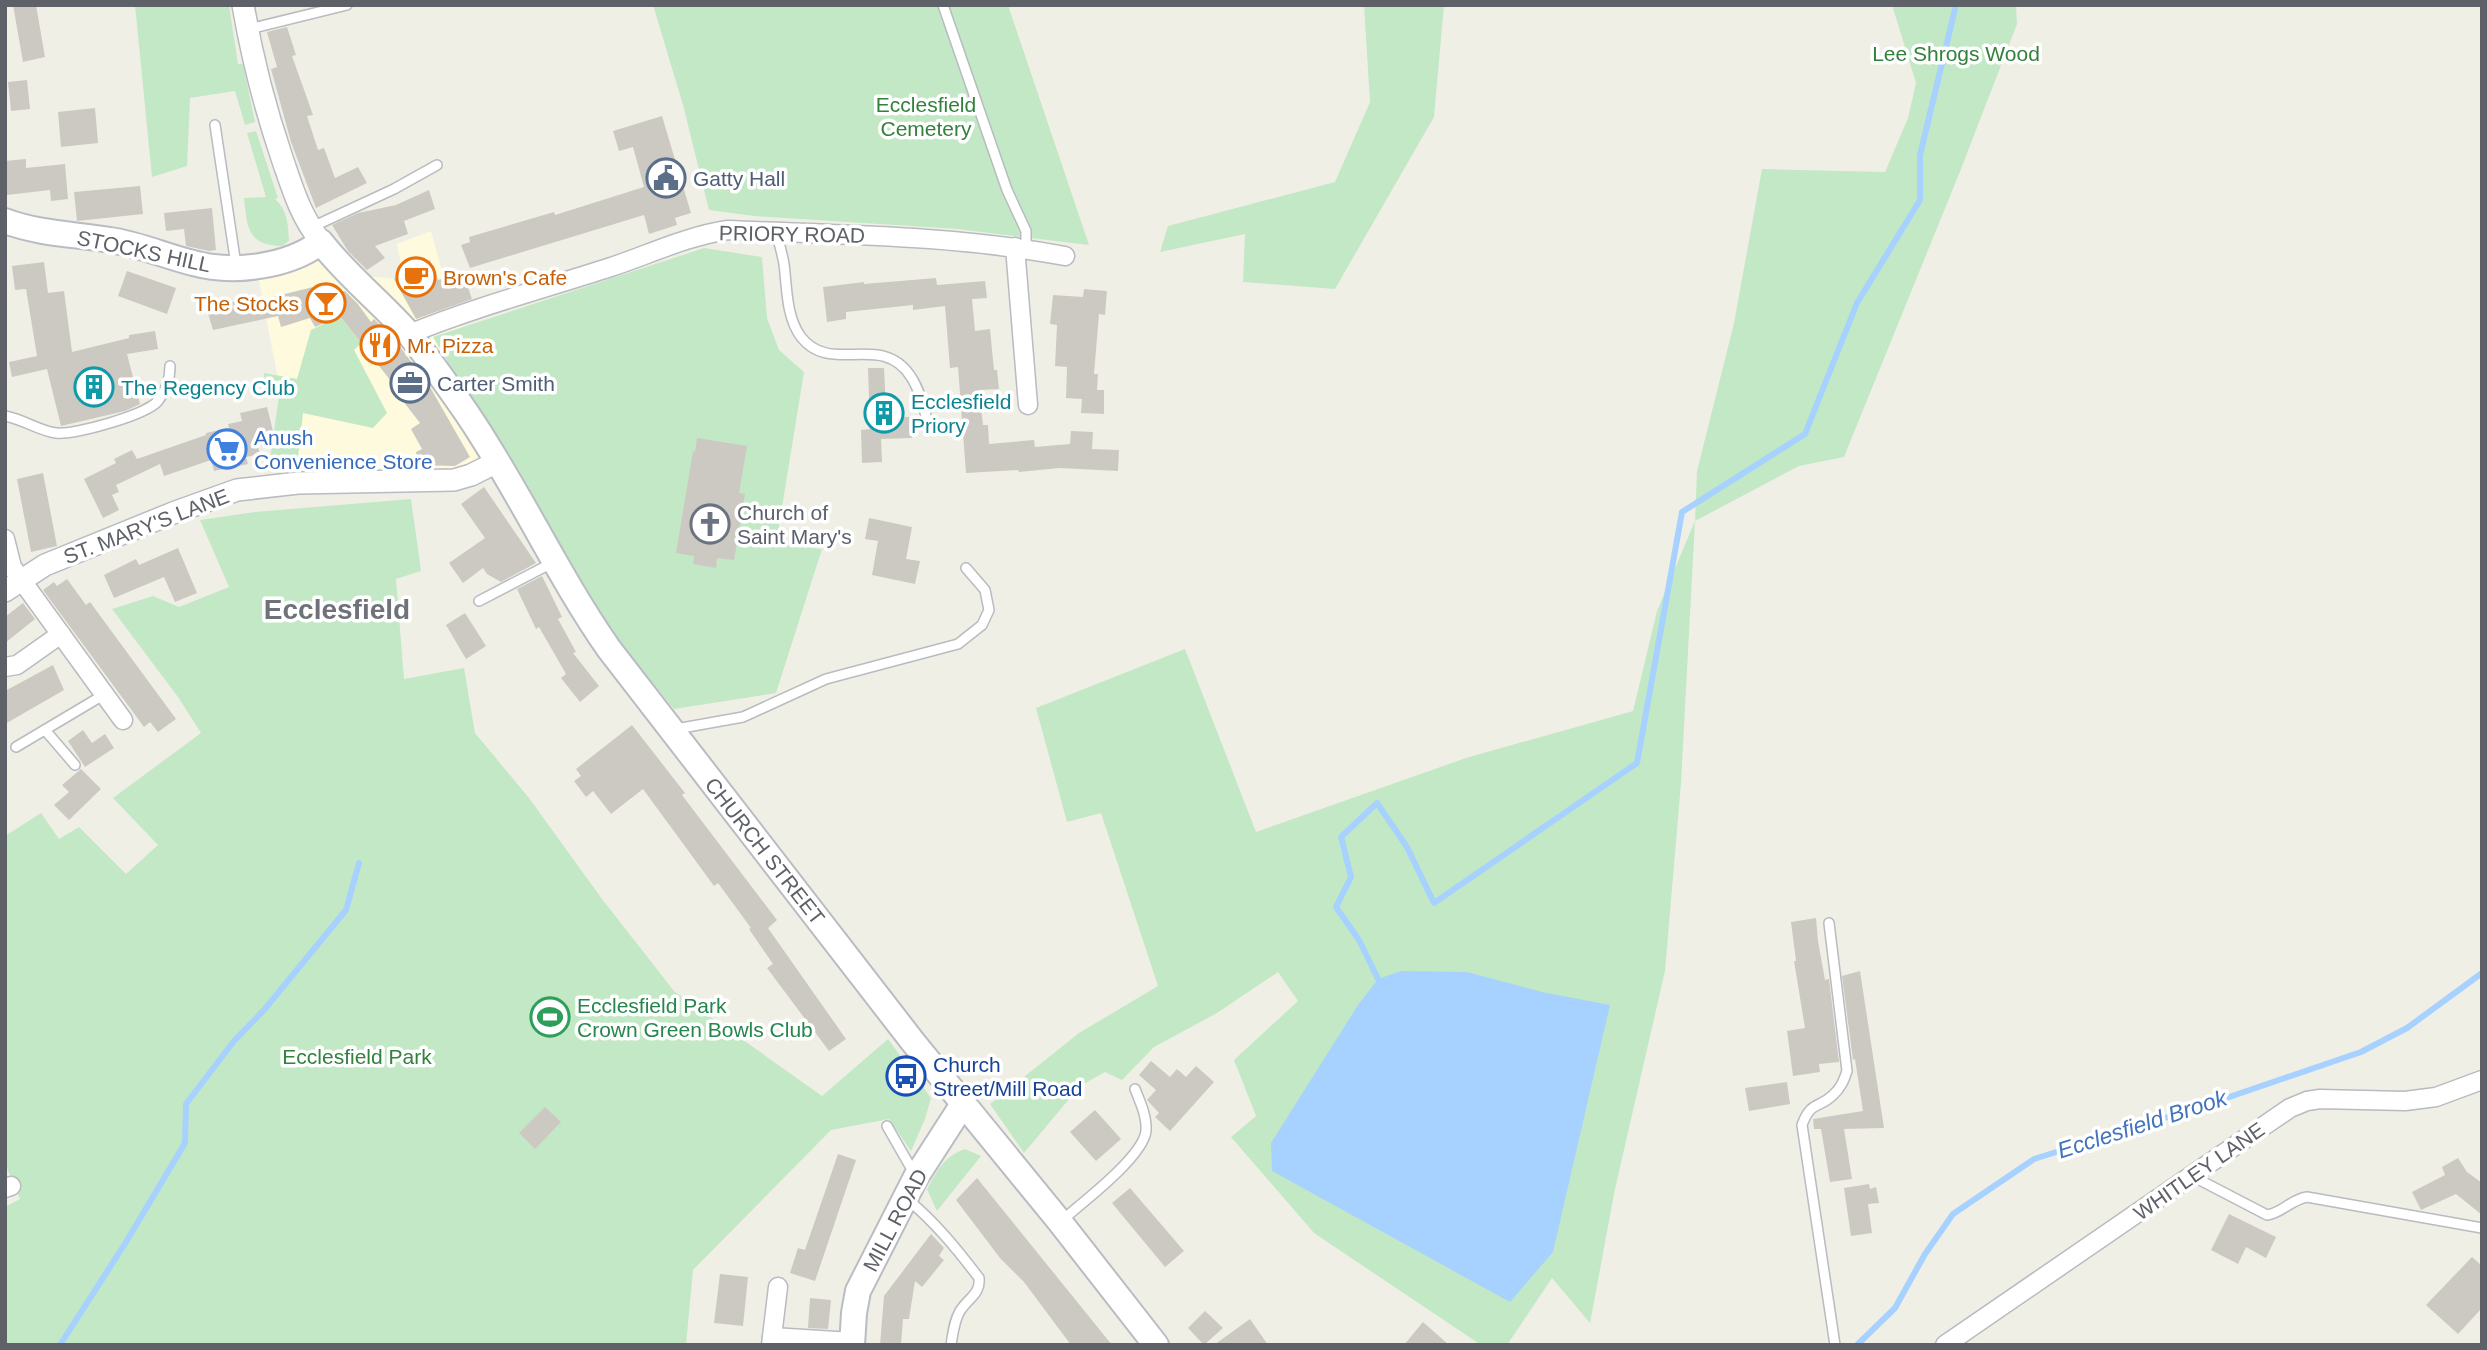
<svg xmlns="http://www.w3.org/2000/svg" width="2487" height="1350" viewBox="0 0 2487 1350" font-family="Helvetica,sans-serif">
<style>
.commercial{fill:#fefadd}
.green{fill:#c3e8c6}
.water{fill:#a7d1ff}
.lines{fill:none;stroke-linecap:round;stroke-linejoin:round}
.stream{stroke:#a7d1ff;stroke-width:6}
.building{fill:#ccc9c3}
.service-casing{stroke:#b8bbc0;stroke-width:12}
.minor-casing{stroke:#b8bbc0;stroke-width:21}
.tertiary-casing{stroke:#b8bbc0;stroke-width:24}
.secondary-casing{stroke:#b9bcc2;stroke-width:28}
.service{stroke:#fff;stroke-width:9}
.minor{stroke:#fff;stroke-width:18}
.tertiary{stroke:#fff;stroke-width:21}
.secondary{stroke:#fff;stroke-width:24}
.labels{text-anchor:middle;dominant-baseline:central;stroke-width:7;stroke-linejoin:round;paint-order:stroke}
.park-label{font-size:21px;fill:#32813d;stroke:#fff}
.service-label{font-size:21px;fill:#4e5e75;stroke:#fff;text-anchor:start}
.street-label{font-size:21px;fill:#5e6167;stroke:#fff}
.food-label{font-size:21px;fill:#c56008;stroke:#fff;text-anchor:start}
.culture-label{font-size:21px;fill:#0d838f;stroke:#fff;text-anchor:start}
.shop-label{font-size:21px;fill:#366cbe;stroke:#fff;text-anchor:start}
.worship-label{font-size:21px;fill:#5b616d;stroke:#fff;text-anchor:start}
.leisure-label{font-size:21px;fill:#27864d;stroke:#fff;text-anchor:start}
.transit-label{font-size:21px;fill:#164399;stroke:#fff;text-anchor:start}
.water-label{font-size:23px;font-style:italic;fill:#4374bd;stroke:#fff}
.district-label{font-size:28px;font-weight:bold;fill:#6f7379;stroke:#fff}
</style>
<rect width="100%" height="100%" fill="#f0efe6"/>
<!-- commercial -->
<polygon class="commercial" points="431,231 443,275 461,327 434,336 507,461 471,475 298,483 256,265 311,249 349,274 394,279 403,274 397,244"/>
<!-- green -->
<g class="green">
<polygon points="135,5 229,5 238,64 243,64 255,122 245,125 235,91 190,98 187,166 152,177"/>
<polygon points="653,5 1008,5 1089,245 957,229 754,216 709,210 683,105"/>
<polygon points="1364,5 1444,5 1434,117 1335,289 1243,282 1245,234 1160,252 1168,226 1335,182 1370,102"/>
<polygon points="1892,5 2016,5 2017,24 1959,174 1844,457 1799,466 1695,521 1681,783 1665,971 1615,1189 1590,1323 1552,1278 1507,1345 1481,1345 1314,1233 1231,1137 1256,1116 1234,1060 1298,1001 1278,972 1217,1013 1154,1047 1122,1080 1105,1072 1080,1086 1024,1153 990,1104 1079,1033 1158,986 1101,813 1067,822 1036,708 1185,649 1256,832 1466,758 1633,711 1657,611 1695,521 1697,471 1734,323 1762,169 1885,172 1908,118 1916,83"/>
<path d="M256,131L278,198L275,199C288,211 288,224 289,241L282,246C247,246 247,226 244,198L266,197L247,133Z"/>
<polygon points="704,248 762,257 767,318 779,350 804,372 776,544 822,549 776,693 674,709 601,621 433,337"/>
<polygon points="340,316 361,343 354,350 387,413 373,428 303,413 297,466 269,466 279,396 265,392 264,373 297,379 311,330"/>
<polygon points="411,499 421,571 396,579 404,679 464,668 475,733 529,798 602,899 674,991 822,1096 888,1039 931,1098 925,1119 911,1151 889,1119 831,1130 693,1270 686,1345 5,1345 5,1207 20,1199 5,1163 5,836 41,813 59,839 79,827 126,874 158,845 113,798 201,733 178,697 112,609 153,596 179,607 229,587 200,520 255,512"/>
<path d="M965,1149L981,1156L937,1211L927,1189C937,1171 944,1156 965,1149Z"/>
</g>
<!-- water -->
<polygon class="water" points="1401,971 1467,972 1542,992 1610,1005 1553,1252 1510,1302 1272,1171 1271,1143 1358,1005 1378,979"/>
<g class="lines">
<!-- stream -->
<g class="stream">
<polyline points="1378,979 1359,940 1336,907 1351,877 1341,837 1377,803 1407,847 1434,903 1637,763 1682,512 1805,434 1857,303 1920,200 1920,155 1956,5"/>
<polyline points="60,1345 126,1242 185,1143 186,1104 234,1041 264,1010 346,910 359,863"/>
<polyline points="1857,1345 1895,1308 1925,1254 1953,1214 2034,1159 2203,1106 2361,1052 2407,1028 2482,973"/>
</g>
</g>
<!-- building -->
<g class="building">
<polygon points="13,5 36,5 45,57 23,62"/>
<polygon points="287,27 296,55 292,56 313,115 307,116 318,150 324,148 335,178 358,167 367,183 316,208 291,142 271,69 277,67 267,32"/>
<polygon points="27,80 30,109 11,111 8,82"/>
<polygon points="95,108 98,143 61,147 58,112"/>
<polygon points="662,116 691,213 675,218 677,225 649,234 644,215 470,268 461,245 470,242 469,237 554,212 555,215 644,187 633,147 619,151 613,131"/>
<polygon points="26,159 26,168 65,164 68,199 51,201 50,190 7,195 5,161"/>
<polygon points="140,186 143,214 77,221 74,192"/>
<polygon points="429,190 435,209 404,221 408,234 375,246 385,258 367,270 348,251 332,225 358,213 396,205"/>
<polygon points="212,208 216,250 209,251 186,246 184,229 166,231 164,213"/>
<polygon points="430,260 438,280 463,272 472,299 416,319 394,279"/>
<polygon points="44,262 48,293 64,291 72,352 129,338 129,335 155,331 158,349 127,354 140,404 125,411 61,426 47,369 12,377 9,362 37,356 26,289 15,290 12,266"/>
<polygon points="127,271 176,288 167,314 118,296"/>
<polygon points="936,278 937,285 985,281 987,298 972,299 975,331 990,329 994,370 997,370 999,389 979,390 983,425 988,425 989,444 1034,440 1035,447 1070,444 1071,431 1093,432 1092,449 1119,450 1118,471 1060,468 1019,472 1018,470 966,473 958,367 950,368 945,306 913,310 913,305 846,312 846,319 827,322 823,287 864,282 864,284"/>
<polygon points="329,283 334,294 345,291 357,303 371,322 374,319 398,344 430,387 470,457 455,466 418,465 416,452 422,449 411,429 420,423 392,387 394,385 340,316 315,327 310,318 281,327 278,316 213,330 207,310 252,296 253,302"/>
<polygon points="1084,289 1107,291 1105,315 1099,314 1094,374 1098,374 1097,390 1104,390 1104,414 1081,413 1082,399 1066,398 1067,367 1055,366 1057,325 1050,324 1053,295 1083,297"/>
<polygon points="868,368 884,368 886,409 898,408 899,417 912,417 912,438 881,439 882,462 862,463 861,430 870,429"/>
<polygon points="267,407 274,435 256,440 260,454 246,457 248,464 214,471 211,460 164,476 160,464 116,485 119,492 112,495 119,510 103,518 84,479 116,463 114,459 132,450 137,459 206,435 206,433 229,428 228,424 242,421 240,413"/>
<polygon points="697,438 747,446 739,493 745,494 734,560 717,558 716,568 693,564 694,556 676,553 693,451 695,452"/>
<polygon points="43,473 57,546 31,552 17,479"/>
<polygon points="484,487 536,563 501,582 487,574 483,568 463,583 449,563 485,538 461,504"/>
<polygon points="869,518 912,527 906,559 920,561 915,584 872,575 878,541 865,539"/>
<polygon points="178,548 197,593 175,602 164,577 114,598 104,575 136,559 139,565"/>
<polygon points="542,576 562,617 558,619 576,652 573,653 599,686 580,702 561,678 566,674 539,627 536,629 517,589"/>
<polygon points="67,579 86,605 90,602 176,719 158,732 150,722 144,727 43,590 54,582 57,586"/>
<polygon points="23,603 35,619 5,643 5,617"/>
<polygon points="465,613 486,646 466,659 446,625"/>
<polygon points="53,665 64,690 5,724 5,691"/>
<polygon points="632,725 685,793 682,795 777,920 768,928 846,1039 829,1051 767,968 773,964 749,929 751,928 718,883 714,886 643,789 611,814 593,791 586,797 574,781 581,776 576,769"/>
<polygon points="83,730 92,743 105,734 114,748 85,767 68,741"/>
<polygon points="81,769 101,789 69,820 54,805 69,792 62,785"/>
<polygon points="1816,918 1818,941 1825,980 1829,979 1839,1062 1819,1064 1820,1072 1793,1076 1787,1031 1805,1028 1794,961 1796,961 1791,922"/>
<polygon points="1860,971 1884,1128 1844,1129 1852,1179 1830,1182 1821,1129 1814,1129 1813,1119 1863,1111 1855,1059 1853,1060 1842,976"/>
<polygon points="1151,1061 1170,1077 1177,1069 1186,1077 1196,1066 1214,1082 1170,1131 1155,1117 1159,1113 1147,1100 1156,1090 1139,1075"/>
<polygon points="1787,1082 1790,1104 1749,1111 1745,1088"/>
<polygon points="545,1107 561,1122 535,1149 519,1133"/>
<polygon points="1095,1110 1121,1139 1096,1161 1070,1132"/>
<polygon points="838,1154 856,1160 815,1281 790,1273 798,1248 805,1250"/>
<polygon points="2458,1158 2467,1172 2482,1183 2482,1215 2456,1194 2421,1210 2412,1192 2445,1175 2442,1167"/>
<polygon points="977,1178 1112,1345 1071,1345 1024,1282 1000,1258 956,1200"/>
<polygon points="1869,1184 1870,1189 1876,1187 1879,1203 1868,1204 1872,1233 1851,1236 1844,1188"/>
<polygon points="1130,1188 1184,1251 1165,1267 1112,1203"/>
<polygon points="2229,1214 2276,1237 2266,1258 2246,1247 2238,1264 2211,1250"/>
<polygon points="931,1234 944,1248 939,1256 944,1260 922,1287 915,1281 909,1319 903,1319 901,1345 880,1345 884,1296"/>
<polygon points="2472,1257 2482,1266 2482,1308 2458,1334 2426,1305"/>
<polygon points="720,1274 748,1277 743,1326 714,1323"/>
<polygon points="810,1298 831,1300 828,1329 808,1328"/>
<polygon points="1205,1311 1223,1328 1204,1345 1188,1328"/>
<polygon points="1250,1319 1268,1345 1214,1345"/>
<polygon points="1423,1322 1449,1345 1404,1345"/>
</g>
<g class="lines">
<!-- service casing -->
<g class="service-casing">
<g id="service">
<polyline points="943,5 1007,190 1026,231 1026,249"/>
<polyline points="249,29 347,5"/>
<polyline points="215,125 236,265"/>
<polyline points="310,228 394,189 437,165"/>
<path d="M776,232C779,242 782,253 784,264C787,287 786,317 801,337C831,376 882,331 911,377C920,390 924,409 928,423"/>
<path d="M5,416C23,419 39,431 56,433C75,435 146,415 158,401C166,391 170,378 170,366"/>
<polyline points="479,601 552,563"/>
<polyline points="676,729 743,717 826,679 958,644 982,625 989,610 985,590 966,568"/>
<polyline points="45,730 75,765"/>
<polyline points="16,747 105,694"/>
<path d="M1829,923L1847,1071C1844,1080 1841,1088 1833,1095C1819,1109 1811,1100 1802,1125L1835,1345"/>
<polyline points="887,1126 915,1175"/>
<path d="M2192,1176L2267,1215C2282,1213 2290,1200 2307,1197L2482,1228"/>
<path d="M907,1199C935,1222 957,1249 979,1278C981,1294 968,1298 960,1311C954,1321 953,1333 951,1345"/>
<path d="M1061,1221C1082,1203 1143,1157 1146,1131C1147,1116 1140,1102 1135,1089"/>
</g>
</g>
<!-- minor casing -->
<g class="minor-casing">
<g id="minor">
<polyline points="1015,247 1028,405"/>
<path d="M409,334C475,307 543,289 611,267C650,254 687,236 728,230C840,235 954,235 1065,256"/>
<polyline points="5,539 12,567 123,720"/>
<polyline points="5,667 17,665 61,634"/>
<polyline points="5,1188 11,1186"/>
<polyline points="772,1337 852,1342"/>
<polyline points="771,1345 778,1287"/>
<polyline points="1945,1345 2290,1108 2307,1101 2320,1099 2405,1101 2436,1097 2482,1080"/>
</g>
</g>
<!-- tertiary casing -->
<g class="tertiary-casing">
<g id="tertiary">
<path d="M243,5C252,57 265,108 282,158C293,190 300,215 321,242"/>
<polyline points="5,591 45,565 173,513 237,490 298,483 454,480 471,475 497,462"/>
</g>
</g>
<!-- secondary casing -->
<g class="secondary-casing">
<g id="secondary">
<path d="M5,221C40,234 74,234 110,240C138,244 165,256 193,263C233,274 288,267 321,242C347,276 381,302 409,334C429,359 448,386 466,412C518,488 556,573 609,649L913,1042L1060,1222L1156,1345"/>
<polyline points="852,1345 854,1313 858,1291 916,1177 963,1104"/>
</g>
</g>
<!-- service -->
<use href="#service" class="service"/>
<!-- minor -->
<use href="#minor" class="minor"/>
<!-- tertiary -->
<use href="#tertiary" class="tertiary"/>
<!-- secondary -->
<use href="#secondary" class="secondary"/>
</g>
<!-- icons -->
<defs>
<g id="civic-ring" transform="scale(2.0125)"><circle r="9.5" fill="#fff" stroke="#5c6f8a" stroke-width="1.5"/><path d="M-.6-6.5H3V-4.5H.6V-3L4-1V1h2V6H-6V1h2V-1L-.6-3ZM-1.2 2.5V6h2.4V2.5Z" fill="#5c6f8a"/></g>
<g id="cafe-ring" transform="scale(2.0125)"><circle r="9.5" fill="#fff" stroke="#e8710a" stroke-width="1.5"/><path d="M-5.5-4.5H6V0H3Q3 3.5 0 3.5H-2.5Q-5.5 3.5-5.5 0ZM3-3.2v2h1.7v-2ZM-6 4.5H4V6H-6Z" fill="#e8710a"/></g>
<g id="bar-ring" transform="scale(2.0125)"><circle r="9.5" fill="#fff" stroke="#e8710a" stroke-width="1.5"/><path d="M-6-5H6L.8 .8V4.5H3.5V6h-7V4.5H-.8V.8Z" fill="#e8710a"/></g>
<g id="restaurant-ring" transform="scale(2.0125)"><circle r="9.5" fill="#fff" stroke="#e8710a" stroke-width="1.5"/><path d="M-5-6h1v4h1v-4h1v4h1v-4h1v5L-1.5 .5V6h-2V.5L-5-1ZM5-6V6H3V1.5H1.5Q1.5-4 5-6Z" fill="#e8710a"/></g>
<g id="office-ring" transform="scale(2.0125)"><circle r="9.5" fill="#fff" stroke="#5c6f8a" stroke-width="1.5"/><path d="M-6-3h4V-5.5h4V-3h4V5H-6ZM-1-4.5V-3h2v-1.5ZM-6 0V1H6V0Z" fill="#5c6f8a"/></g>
<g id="building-ring" transform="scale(2.0125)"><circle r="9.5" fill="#fff" stroke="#0f9aa8" stroke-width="1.5"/><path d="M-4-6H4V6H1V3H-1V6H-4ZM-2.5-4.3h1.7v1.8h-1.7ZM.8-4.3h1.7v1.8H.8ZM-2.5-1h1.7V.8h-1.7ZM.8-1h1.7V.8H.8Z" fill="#0f9aa8"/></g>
<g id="supermarket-ring" transform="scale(2.0125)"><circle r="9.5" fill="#fff" stroke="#3f7fe0" stroke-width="1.5"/><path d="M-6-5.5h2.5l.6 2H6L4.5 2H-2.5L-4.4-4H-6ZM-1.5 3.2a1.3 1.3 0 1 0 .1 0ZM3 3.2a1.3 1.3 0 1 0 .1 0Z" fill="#3f7fe0"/></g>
<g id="church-ring" transform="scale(2.0125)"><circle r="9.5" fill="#fff" stroke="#6b7280" stroke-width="1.5"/><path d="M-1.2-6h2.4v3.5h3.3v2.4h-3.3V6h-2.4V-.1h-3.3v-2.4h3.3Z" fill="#6b7280"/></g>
<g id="stadium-ring" transform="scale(2.0125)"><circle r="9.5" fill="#fff" stroke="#2e9e5b" stroke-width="1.5"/><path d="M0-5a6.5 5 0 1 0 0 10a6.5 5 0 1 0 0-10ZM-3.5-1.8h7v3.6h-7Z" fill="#2e9e5b"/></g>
<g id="bus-ring" transform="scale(2.0125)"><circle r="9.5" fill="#fff" stroke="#1a4fb4" stroke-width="1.5"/><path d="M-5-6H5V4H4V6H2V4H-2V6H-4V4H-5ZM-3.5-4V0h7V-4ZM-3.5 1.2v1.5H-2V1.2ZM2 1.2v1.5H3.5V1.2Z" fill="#1a4fb4"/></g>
</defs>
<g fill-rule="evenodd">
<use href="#civic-ring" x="666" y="178"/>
<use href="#cafe-ring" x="416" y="277"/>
<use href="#bar-ring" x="326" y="303"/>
<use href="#restaurant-ring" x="380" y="345"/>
<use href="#office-ring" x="410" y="383"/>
<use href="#building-ring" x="94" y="387"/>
<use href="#building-ring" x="884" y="413"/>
<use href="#supermarket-ring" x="227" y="449"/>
<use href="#church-ring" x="710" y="524"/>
<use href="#stadium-ring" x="550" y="1017"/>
<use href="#bus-ring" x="906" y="1076"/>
</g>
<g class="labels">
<!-- park labels -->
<g class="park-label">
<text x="1956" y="53">Lee Shrogs Wood</text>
<text x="926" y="104">Ecclesfield<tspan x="926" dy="24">Cemetery</tspan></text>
<text x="357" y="1056">Ecclesfield Park</text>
</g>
<!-- service labels -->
<g class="service-label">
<text x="693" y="178">Gatty Hall</text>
<text x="437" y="383">Carter Smith</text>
</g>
<!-- street labels -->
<g class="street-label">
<text transform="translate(792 234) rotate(1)">PRIORY ROAD</text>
<text transform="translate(144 251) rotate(12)">STOCKS HILL</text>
<text transform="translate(146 526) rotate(-21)">ST. MARY'S LANE</text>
<text transform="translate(765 851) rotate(52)">CHURCH STREET</text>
<text transform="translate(2199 1171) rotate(-35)">WHITLEY LANE</text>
<text transform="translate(895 1220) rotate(-62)">MILL ROAD</text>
</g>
<!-- food labels -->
<g class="food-label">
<text x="443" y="277">Brown's Cafe</text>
<text x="299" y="303" text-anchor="end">The Stocks</text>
<text x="407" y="345">Mr. Pizza</text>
</g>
<!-- culture labels -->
<g class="culture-label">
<text x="121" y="387">The Regency Club</text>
<text x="911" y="401">Ecclesfield<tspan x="911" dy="24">Priory</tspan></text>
</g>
<!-- shop labels -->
<g class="shop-label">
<text x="254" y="437">Anush<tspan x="254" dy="24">Convenience Store</tspan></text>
</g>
<!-- worship labels -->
<g class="worship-label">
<text x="737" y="512">Church of<tspan x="737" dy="24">Saint Mary's</tspan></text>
</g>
<!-- leisure labels -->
<g class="leisure-label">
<text x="577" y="1005">Ecclesfield Park<tspan x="577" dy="24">Crown Green Bowls Club</tspan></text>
</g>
<!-- transit labels -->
<g class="transit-label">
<text x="933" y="1064">Church<tspan x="933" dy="24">Street/Mill Road</tspan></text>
</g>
<!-- water labels -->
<g class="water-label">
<text transform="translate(2142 1124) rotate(-18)">Ecclesfield Brook</text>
</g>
<!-- district labels -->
<g class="district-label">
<text x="337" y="609">Ecclesfield</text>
</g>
</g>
<!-- border -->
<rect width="2487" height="1350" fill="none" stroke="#5e6167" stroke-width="14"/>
</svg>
